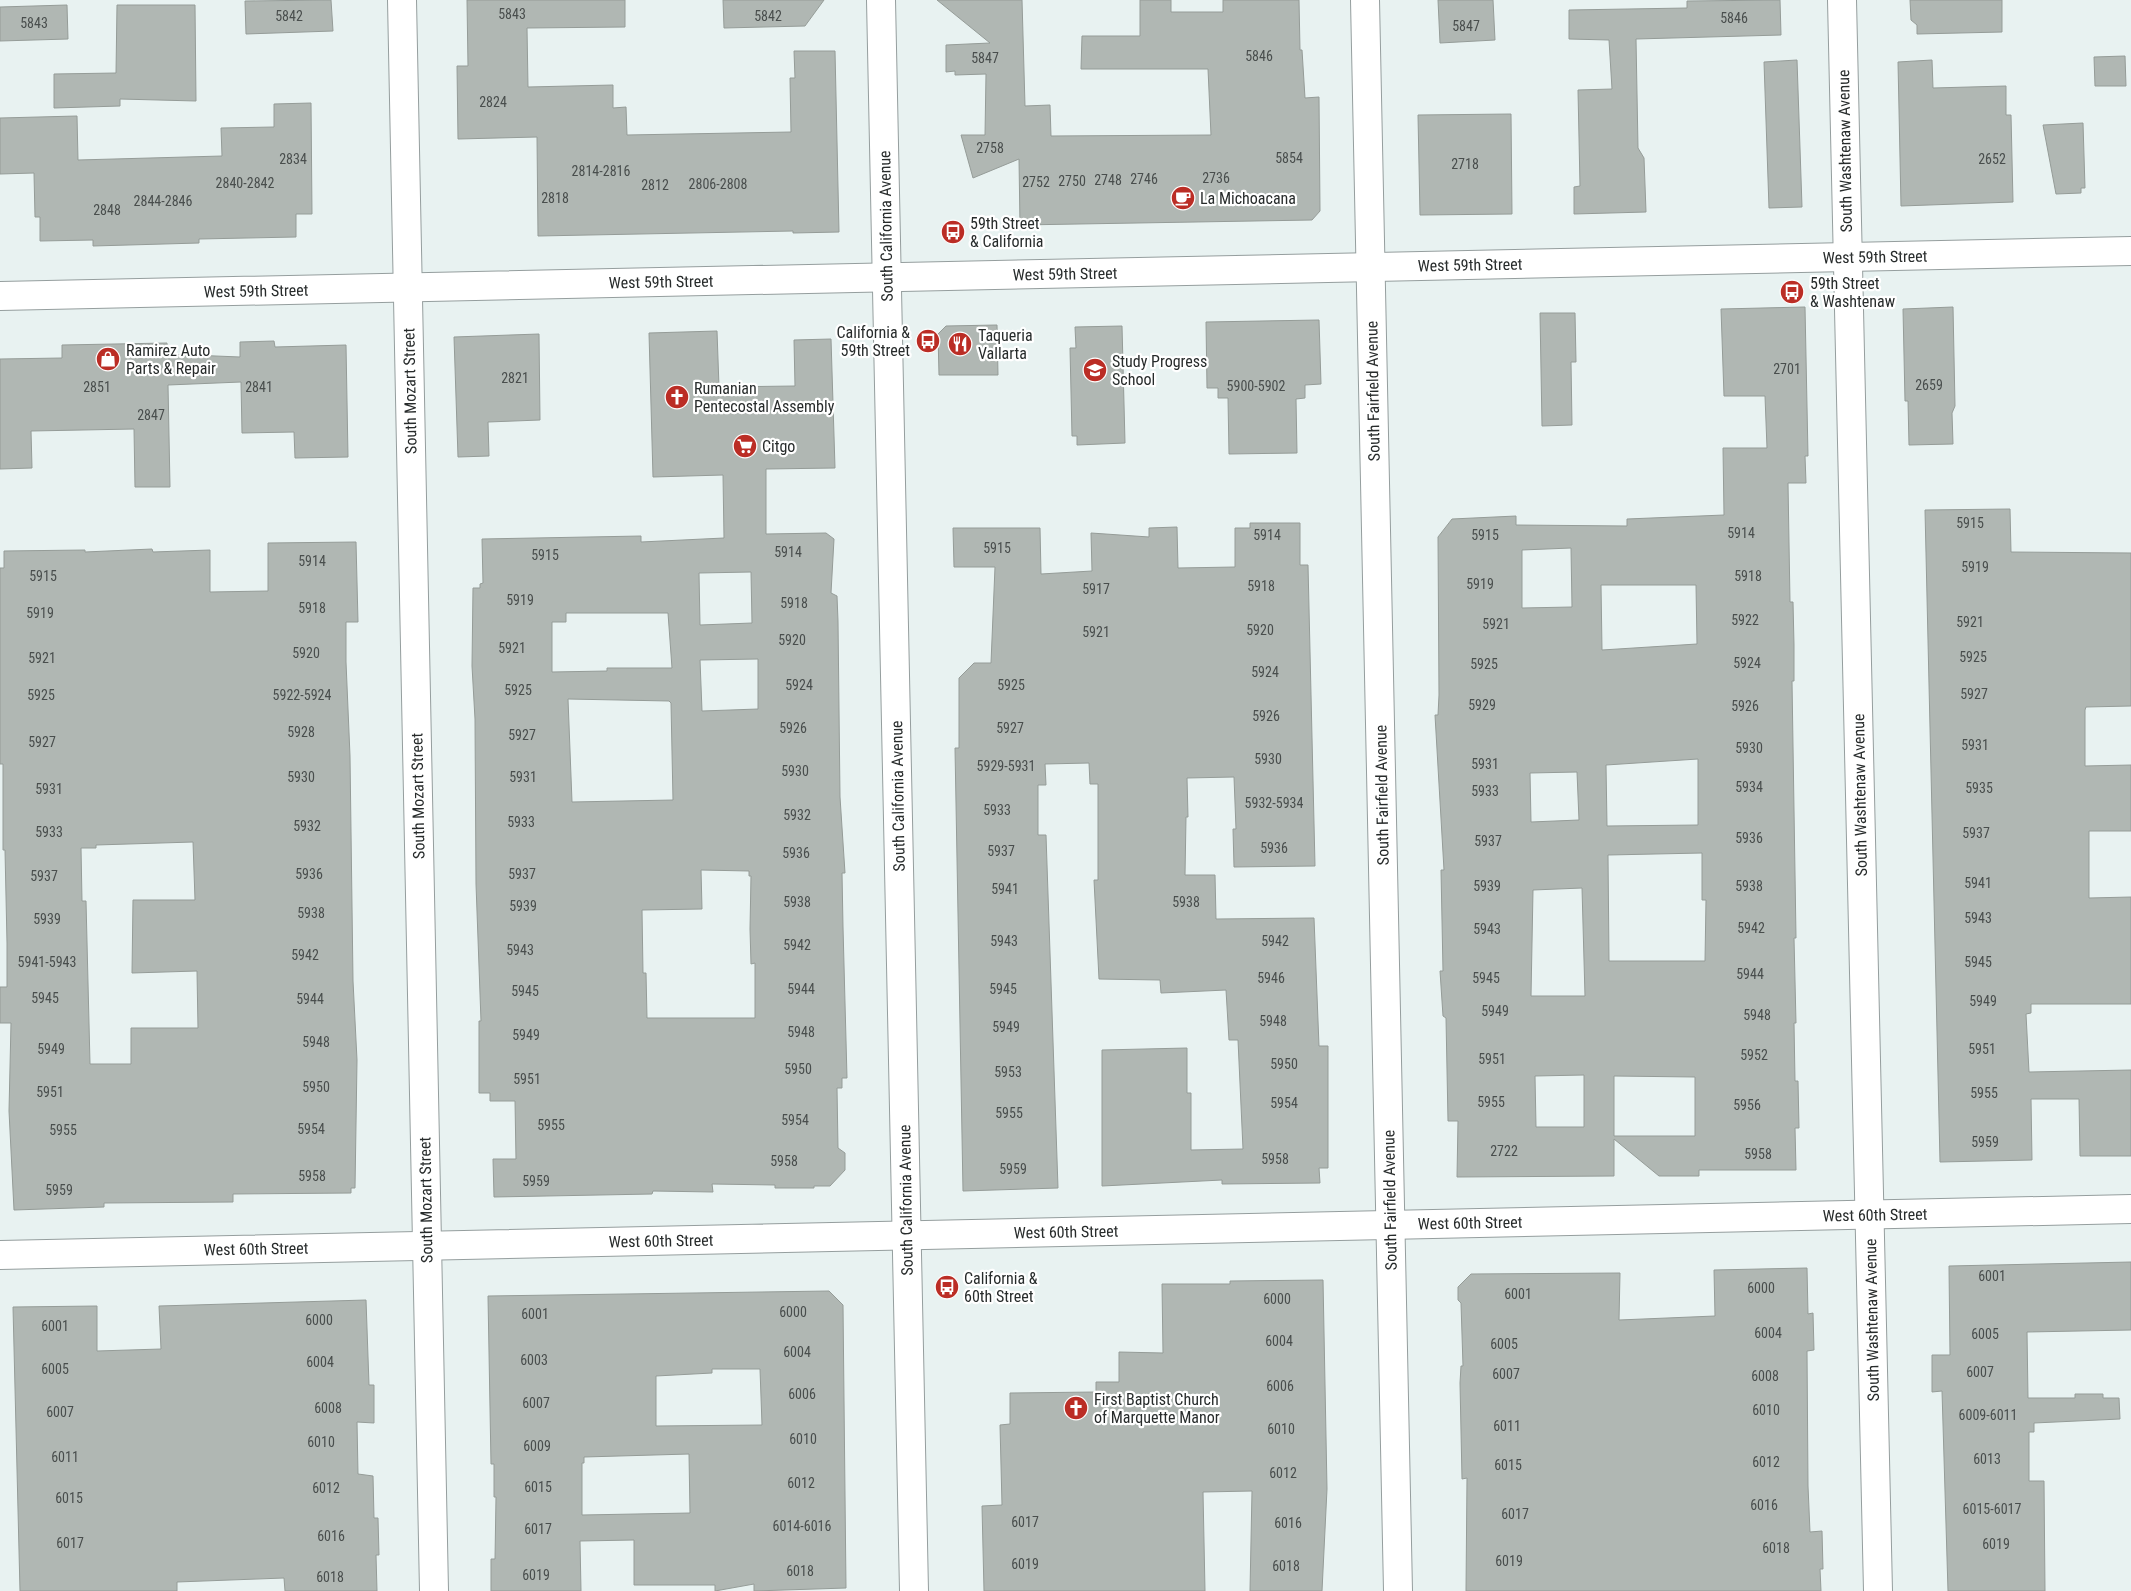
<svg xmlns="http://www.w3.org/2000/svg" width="2131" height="1591" viewBox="0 0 2131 1591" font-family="'Roboto Condensed',sans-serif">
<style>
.building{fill:#b0b7b3;stroke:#959c98;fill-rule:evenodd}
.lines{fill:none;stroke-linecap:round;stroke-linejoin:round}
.street-casing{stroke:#959e9e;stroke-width:30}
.secondary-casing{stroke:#959e9e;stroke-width:30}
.street{stroke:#fff;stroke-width:28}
.secondary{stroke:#fff;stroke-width:28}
.labels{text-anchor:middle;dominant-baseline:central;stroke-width:4.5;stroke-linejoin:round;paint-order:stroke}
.number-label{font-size:14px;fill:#494e4d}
.street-label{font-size:16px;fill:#272b2b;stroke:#fff}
.poi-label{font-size:16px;fill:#272b2b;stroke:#fff;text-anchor:start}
</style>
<rect width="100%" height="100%" fill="#e8f2f1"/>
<!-- building -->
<g class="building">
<polygon points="331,0 333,31 246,34 245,1"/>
<polygon points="467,0 625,0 625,27 527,28 528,87 613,85 613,108 626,107 627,135 791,132 790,78 795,78 794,51 835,51 839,232 793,233 793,231 538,236 537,137 458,139 457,66 468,66"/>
<polygon points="723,0 824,0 805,26 724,28"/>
<polygon points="937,0 1022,0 1025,106 1050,105 1051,136 1211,135 1208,69 1081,69 1082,36 1140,36 1140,0 1171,0 1171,12 1223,12 1223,0 1299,0 1300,50 1302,50 1305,98 1319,97 1320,211 1312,220 1020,225 1019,159 973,178 961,135 985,135 986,74 955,75 955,71 946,72 946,45 990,43"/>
<polygon points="1438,0 1493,0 1495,40 1440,43"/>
<polygon points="1780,0 1781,35 1636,39 1638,148 1644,158 1646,212 1574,214 1574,187 1580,186 1578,90 1612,89 1609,40 1569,39 1569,10 1687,8 1687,1"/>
<polygon points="1910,0 2002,0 2002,32 1917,34 1917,25 1911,20"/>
<polygon points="67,5 68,39 0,41 0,7"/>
<polygon points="117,5 195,5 196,101 120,99 120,106 54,108 54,74 116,73"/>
<polygon points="2125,56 2126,86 2095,86 2094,57"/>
<polygon points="1797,60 1802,207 1769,208 1764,62"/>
<polygon points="1932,60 1933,88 2006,86 2006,115 2011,115 2013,202 1901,206 1898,62"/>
<polygon points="311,103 312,214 296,214 296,237 199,239 199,243 93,246 93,240 40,241 40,217 35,217 34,173 0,174 0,118 77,116 78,160 222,156 221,128 274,127 274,104"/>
<polygon points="1511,114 1512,214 1420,215 1418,115"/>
<polygon points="2083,123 2085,188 2081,188 2081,193 2056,194 2043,125"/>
<path d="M1805,307L1808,456H1805L1806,483H1788L1790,602H1793L1794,645V681H1792L1796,938H1794L1796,1023H1794L1795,1081H1798L1799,1128H1795L1796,1170H1699V1176H1659L1614,1139V1176L1457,1177L1458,1121H1448L1446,1018L1443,1016L1440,971H1443L1441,870H1444L1435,715H1438L1439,695L1438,537L1452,519L1516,516V525L1627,526V519L1724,515L1723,448H1767L1765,396H1724L1721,309ZM1571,548L1572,607L1522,608V550ZM1601,585H1696L1697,644L1602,650ZM1698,759V825L1607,826L1606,765ZM1577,772L1579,820L1531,822L1530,773ZM1702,853V900H1706L1705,961H1609L1608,855ZM1582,888L1585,996H1531L1533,890ZM1584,1075V1127H1536L1535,1076ZM1614,1076L1695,1077V1136H1614Z"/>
<polygon points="1953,307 1955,406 1952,413 1953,444 1909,445 1908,401 1905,401 1903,309"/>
<polygon points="1540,313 1575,313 1576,362 1571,362 1572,425 1542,426"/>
<polygon points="1319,320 1321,384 1305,385 1305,398 1296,399 1297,453 1229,454 1228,398 1218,398 1218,388 1207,388 1206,322"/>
<polygon points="997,325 998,375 939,375 938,334 946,326"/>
<polygon points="1122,326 1125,443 1077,445 1077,436 1072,436 1070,348 1076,348 1075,327"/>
<path d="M717,331L719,387L795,386L794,340L831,339L835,468L766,469V534L826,533L834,539L831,593L837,596L838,621L840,797L845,873H842L843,927L847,1078H842V1088H837L838,1148L845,1153V1170L830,1186H814V1188H775V1185L712,1184L713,1192L653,1191L652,1194L494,1197L493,1159H516L515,1101H490V1093H479V1021H481L476,884L475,719L472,666L473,588H480V584L483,583L482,539L641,536V542L724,538L723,475L653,477L649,333ZM751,572L752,623L700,625L699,573ZM566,613H668L672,668H607V671L552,672V622H566ZM758,659V709L702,711L700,660ZM568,699L669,701L671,703L673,800L572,802ZM701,870L749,871V876H751L750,929L751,964L755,963V1018H647L646,973H643L642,910L702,909Z"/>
<polygon points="539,334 540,420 488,422 489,456 458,457 454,337"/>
<polygon points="274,341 275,347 346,345 348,457 295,458 294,432 242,433 241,382 168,385 170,487 135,487 134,429 31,431 32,468 0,469 0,359 62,358 62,345 167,343 167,354 240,357 240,342"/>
<polygon points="2010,509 2011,552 2131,553 2131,706 2086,707 2085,710 2085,766 2131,765 2131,831 2089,831 2089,898 2131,897 2131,1004 2031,1004 2031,1013 2026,1014 2029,1072 2131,1070 2131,1156 2080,1156 2079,1099 2031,1099 2032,1160 1940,1162 1925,510"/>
<polygon points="1250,523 1300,523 1300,565 1308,565 1315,866 1234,867 1233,829 1236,829 1234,777 1187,778 1188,817 1186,817 1185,875 1215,875 1216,919 1314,918 1319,1046 1328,1046 1328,1168 1319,1168 1320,1183 1222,1184 1222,1180 1102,1186 1102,1050 1187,1048 1187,1093 1191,1093 1191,1150 1243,1149 1238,1040 1229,1040 1226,990 1161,993 1160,980 1099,979 1094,880 1098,880 1098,784 1090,784 1089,763 1045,764 1046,785 1038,785 1038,835 1046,835 1058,1188 963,1191 955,748 959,748 959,678 974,663 991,663 995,567 954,567 953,528 1040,528 1041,574 1092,571 1091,533 1149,537 1149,528 1177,527 1178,568 1235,567 1235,528 1250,528"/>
<path d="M356,542L358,622H346V662L350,756L353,981L357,1060L355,1188H351V1193L233,1194V1202L104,1203V1207L14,1210L9,1111L11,1023H0V987H7V943L5,850H3V764H0V568H4V551L85,550V552L152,549L153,552L210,550V592L268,591V543ZM193,842L195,900H133L132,973L197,971L198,1028H131V1064H90L86,901H82L81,848H96V845Z"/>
<polygon points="2131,1262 2131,1330 2027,1332 2028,1398 2075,1398 2075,1394 2103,1394 2103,1398 2119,1398 2120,1419 2034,1423 2034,1432 2029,1432 2029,1481 2044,1481 2045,1591 1948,1591 1942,1391 1932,1392 1932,1355 1950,1355 1949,1266"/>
<polygon points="1807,1268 1808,1314 1813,1313 1814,1350 1807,1351 1808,1486 1810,1532 1822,1531 1823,1569 1820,1569 1821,1591 1466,1591 1467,1478 1462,1479 1460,1383 1461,1366 1463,1366 1461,1303 1458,1300 1458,1287 1471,1274 1620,1273 1619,1320 1715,1316 1714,1270"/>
<polygon points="1323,1280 1327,1489 1322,1591 1250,1591 1252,1491 1203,1492 1205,1591 984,1591 982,1506 1002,1505 1000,1425 1010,1424 1010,1393 1096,1392 1096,1382 1119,1382 1119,1352 1163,1353 1162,1284 1230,1284 1230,1281"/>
<path d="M829,1291L843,1305L846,1588L754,1591V1584L715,1591V1585H634V1540L580,1541L581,1591H491V1559H495L496,1497H494V1464H491L488,1296ZM712,1369H760L762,1425L656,1426V1376L712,1373ZM689,1454L690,1513L582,1515V1463H584V1457Z"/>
<polygon points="366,1300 369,1385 374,1385 374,1423 357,1422 358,1474 373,1476 374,1518 378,1518 379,1555 376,1555 377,1591 285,1591 284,1578 177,1582 177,1591 20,1591 13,1307 97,1306 97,1351 161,1349 159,1306"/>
</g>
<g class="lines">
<!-- street casing -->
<g class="street-casing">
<g id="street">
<polyline points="402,0 434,1591"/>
<polyline points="1365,0 1398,1591"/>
<polyline points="1842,0 1878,1591"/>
<polyline points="0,1255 2131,1209"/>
</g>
</g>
<!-- secondary casing -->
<g class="secondary-casing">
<g id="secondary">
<polyline points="881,0 914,1591"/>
<polyline points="0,296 2131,251"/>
</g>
</g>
<!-- street -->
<use href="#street" class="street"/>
<!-- secondary -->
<use href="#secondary" class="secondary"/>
</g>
<!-- icons -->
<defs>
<g id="cafe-disc" transform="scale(1.25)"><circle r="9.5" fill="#bb2d25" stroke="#fff"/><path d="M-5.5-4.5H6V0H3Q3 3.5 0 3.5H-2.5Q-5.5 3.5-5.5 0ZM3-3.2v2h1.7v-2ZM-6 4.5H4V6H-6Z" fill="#fff"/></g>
<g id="bus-disc" transform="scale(1.25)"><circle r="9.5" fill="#bb2d25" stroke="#fff"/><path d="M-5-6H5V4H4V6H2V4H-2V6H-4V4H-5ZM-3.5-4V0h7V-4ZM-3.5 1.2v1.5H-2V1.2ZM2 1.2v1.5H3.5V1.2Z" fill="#fff"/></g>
<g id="restaurant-disc" transform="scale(1.25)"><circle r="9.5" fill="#bb2d25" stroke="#fff"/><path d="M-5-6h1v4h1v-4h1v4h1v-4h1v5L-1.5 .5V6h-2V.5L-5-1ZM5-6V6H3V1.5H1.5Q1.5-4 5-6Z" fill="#fff"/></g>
<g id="shop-disc" transform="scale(1.25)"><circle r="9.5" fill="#bb2d25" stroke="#fff"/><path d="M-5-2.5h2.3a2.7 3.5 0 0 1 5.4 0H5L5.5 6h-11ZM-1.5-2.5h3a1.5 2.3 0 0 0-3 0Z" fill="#fff"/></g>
<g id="school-disc" transform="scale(1.25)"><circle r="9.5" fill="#bb2d25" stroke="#fff"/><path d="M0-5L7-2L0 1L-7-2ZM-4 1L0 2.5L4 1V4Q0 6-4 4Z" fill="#fff"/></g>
<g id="church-disc" transform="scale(1.25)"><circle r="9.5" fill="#bb2d25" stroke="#fff"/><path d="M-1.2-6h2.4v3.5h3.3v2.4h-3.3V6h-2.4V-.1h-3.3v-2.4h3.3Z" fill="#fff"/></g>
<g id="supermarket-disc" transform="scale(1.25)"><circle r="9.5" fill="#bb2d25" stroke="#fff"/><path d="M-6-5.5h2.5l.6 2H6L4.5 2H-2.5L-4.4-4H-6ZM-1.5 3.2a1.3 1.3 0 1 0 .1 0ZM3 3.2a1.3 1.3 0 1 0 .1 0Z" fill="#fff"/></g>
</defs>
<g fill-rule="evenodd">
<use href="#cafe-disc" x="1183" y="198"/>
<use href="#bus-disc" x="953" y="232"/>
<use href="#bus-disc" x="1792" y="292"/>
<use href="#bus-disc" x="928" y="341"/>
<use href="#restaurant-disc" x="960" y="344"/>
<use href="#shop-disc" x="108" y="359"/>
<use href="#school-disc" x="1095" y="370"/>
<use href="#church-disc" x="677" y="397"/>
<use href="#supermarket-disc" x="745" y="446"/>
<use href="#bus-disc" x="947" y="1287"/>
<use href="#church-disc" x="1076" y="1408"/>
</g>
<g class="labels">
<!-- number labels -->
<g class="number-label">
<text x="512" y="14">5843</text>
<text x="289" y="16">5842</text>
<text x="768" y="16">5842</text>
<text x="1734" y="18">5846</text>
<text x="34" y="23">5843</text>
<text x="1466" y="26">5847</text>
<text x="1259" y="56">5846</text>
<text x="985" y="58">5847</text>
<text x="493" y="102">2824</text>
<text x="990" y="148">2758</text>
<text x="1289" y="158">5854</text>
<text x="293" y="159">2834</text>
<text x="1992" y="159">2652</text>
<text x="1465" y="164">2718</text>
<text x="601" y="171">2814-2816</text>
<text x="1216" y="178">2736</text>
<text x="1144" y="179">2746</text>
<text x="1108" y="180">2748</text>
<text x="1072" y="181">2750</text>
<text x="1036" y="182">2752</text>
<text x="245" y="183">2840-2842</text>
<text x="718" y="184">2806-2808</text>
<text x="655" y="185">2812</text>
<text x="555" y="198">2818</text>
<text x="163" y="201">2844-2846</text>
<text x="107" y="210">2848</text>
<text x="1787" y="369">2701</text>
<text x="515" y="378">2821</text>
<text x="1929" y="385">2659</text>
<text x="1256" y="386">5900-5902</text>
<text x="97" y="387">2851</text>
<text x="259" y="387">2841</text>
<text x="151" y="415">2847</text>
<text x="1970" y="523">5915</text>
<text x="1741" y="533">5914</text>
<text x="1267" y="535">5914</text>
<text x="1485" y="535">5915</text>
<text x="997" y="548">5915</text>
<text x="788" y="552">5914</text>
<text x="545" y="555">5915</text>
<text x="312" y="561">5914</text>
<text x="1975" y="567">5919</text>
<text x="43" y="576">5915</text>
<text x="1748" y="576">5918</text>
<text x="1480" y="584">5919</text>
<text x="1261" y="586">5918</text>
<text x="1096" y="589">5917</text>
<text x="520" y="600">5919</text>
<text x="794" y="603">5918</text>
<text x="312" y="608">5918</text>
<text x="40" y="613">5919</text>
<text x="1745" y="620">5922</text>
<text x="1970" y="622">5921</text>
<text x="1496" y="624">5921</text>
<text x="1260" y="630">5920</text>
<text x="1096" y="632">5921</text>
<text x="792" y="640">5920</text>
<text x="512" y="648">5921</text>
<text x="306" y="653">5920</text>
<text x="1973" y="657">5925</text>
<text x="42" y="658">5921</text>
<text x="1747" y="663">5924</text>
<text x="1484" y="664">5925</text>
<text x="1265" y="672">5924</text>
<text x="799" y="685">5924</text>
<text x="1011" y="685">5925</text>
<text x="518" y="690">5925</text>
<text x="1974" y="694">5927</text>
<text x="41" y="695">5925</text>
<text x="302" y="695">5922-5924</text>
<text x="1482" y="705">5929</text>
<text x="1745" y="706">5926</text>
<text x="1266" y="716">5926</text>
<text x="793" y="728">5926</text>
<text x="1010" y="728">5927</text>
<text x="301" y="732">5928</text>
<text x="522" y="735">5927</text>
<text x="42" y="742">5927</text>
<text x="1975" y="745">5931</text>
<text x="1749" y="748">5930</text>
<text x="1268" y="759">5930</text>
<text x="1485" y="764">5931</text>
<text x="1006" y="766">5929-5931</text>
<text x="795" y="771">5930</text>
<text x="301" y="777">5930</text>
<text x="523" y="777">5931</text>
<text x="1749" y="787">5934</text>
<text x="1979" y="788">5935</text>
<text x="49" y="789">5931</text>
<text x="1485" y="791">5933</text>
<text x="1274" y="803">5932-5934</text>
<text x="997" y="810">5933</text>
<text x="797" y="815">5932</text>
<text x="521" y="822">5933</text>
<text x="307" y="826">5932</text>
<text x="49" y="832">5933</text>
<text x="1976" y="833">5937</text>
<text x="1749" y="838">5936</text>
<text x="1488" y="841">5937</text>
<text x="1274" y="848">5936</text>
<text x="1001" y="851">5937</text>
<text x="796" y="853">5936</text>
<text x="309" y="874">5936</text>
<text x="522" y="874">5937</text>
<text x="44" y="876">5937</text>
<text x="1978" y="883">5941</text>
<text x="1487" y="886">5939</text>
<text x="1749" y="886">5938</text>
<text x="1005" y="889">5941</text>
<text x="797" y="902">5938</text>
<text x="1186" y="902">5938</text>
<text x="523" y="906">5939</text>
<text x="311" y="913">5938</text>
<text x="1978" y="918">5943</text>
<text x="47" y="919">5939</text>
<text x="1751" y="928">5942</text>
<text x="1487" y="929">5943</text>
<text x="1004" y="941">5943</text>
<text x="1275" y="941">5942</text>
<text x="797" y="945">5942</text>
<text x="520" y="950">5943</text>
<text x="305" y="955">5942</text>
<text x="47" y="962">5941-5943</text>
<text x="1978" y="962">5945</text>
<text x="1750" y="974">5944</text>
<text x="1271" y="978">5946</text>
<text x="1486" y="978">5945</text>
<text x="801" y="989">5944</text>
<text x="1003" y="989">5945</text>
<text x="525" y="991">5945</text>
<text x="45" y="998">5945</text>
<text x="310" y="999">5944</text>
<text x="1983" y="1001">5949</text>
<text x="1495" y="1011">5949</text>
<text x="1757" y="1015">5948</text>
<text x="1273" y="1021">5948</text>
<text x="1006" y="1027">5949</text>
<text x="801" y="1032">5948</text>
<text x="526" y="1035">5949</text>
<text x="316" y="1042">5948</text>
<text x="51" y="1049">5949</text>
<text x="1982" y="1049">5951</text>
<text x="1754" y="1055">5952</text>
<text x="1492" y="1059">5951</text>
<text x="1284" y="1064">5950</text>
<text x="798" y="1069">5950</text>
<text x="1008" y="1072">5953</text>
<text x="527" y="1079">5951</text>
<text x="316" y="1087">5950</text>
<text x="50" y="1092">5951</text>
<text x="1984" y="1093">5955</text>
<text x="1491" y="1102">5955</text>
<text x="1284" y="1103">5954</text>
<text x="1747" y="1105">5956</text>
<text x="1009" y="1113">5955</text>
<text x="795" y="1120">5954</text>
<text x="551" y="1125">5955</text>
<text x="311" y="1129">5954</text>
<text x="63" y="1130">5955</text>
<text x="1985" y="1142">5959</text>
<text x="1504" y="1151">2722</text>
<text x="1758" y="1154">5958</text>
<text x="1275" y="1159">5958</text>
<text x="784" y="1161">5958</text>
<text x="1013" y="1169">5959</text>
<text x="312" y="1176">5958</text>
<text x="536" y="1181">5959</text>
<text x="59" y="1190">5959</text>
<text x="1992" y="1276">6001</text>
<text x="1761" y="1288">6000</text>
<text x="1518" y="1294">6001</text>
<text x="1277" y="1299">6000</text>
<text x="793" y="1312">6000</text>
<text x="535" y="1314">6001</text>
<text x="319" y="1320">6000</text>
<text x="55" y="1326">6001</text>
<text x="1768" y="1333">6004</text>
<text x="1985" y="1334">6005</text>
<text x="1279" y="1341">6004</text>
<text x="1504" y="1344">6005</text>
<text x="797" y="1352">6004</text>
<text x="534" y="1360">6003</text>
<text x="320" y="1362">6004</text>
<text x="55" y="1369">6005</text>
<text x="1980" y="1372">6007</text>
<text x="1506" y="1374">6007</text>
<text x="1765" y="1376">6008</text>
<text x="1280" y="1386">6006</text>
<text x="802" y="1394">6006</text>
<text x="536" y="1403">6007</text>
<text x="328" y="1408">6008</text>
<text x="1766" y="1410">6010</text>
<text x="60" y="1412">6007</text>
<text x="1988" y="1415">6009-6011</text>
<text x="1507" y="1426">6011</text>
<text x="1281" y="1429">6010</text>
<text x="803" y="1439">6010</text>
<text x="321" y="1442">6010</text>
<text x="537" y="1446">6009</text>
<text x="65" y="1457">6011</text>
<text x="1987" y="1459">6013</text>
<text x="1766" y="1462">6012</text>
<text x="1508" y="1465">6015</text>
<text x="1283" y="1473">6012</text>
<text x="801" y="1483">6012</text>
<text x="538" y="1487">6015</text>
<text x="326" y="1488">6012</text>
<text x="69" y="1498">6015</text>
<text x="1764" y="1505">6016</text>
<text x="1992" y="1509">6015-6017</text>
<text x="1515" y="1514">6017</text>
<text x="1025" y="1522">6017</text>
<text x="1288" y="1523">6016</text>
<text x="802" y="1526">6014-6016</text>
<text x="538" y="1529">6017</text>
<text x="331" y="1536">6016</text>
<text x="70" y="1543">6017</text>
<text x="1996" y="1544">6019</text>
<text x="1776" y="1548">6018</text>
<text x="1509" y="1561">6019</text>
<text x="1025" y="1564">6019</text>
<text x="1286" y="1566">6018</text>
<text x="800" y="1571">6018</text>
<text x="536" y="1575">6019</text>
<text x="330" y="1577">6018</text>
</g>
<!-- street labels -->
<g class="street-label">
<text transform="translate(1845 151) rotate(-91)">South Washtenaw Avenue</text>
<text transform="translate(886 226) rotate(-91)">South California Avenue</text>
<text transform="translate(1875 257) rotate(-1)">West 59th Street</text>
<text transform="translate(1470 265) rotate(-1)">West 59th Street</text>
<text transform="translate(1065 274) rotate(-1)">West 59th Street</text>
<text transform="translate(661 282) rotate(-1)">West 59th Street</text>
<text transform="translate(256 291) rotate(-1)">West 59th Street</text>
<text transform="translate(410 391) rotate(-91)">South Mozart Street</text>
<text transform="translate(1373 391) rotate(-91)">South Fairfield Avenue</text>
<text transform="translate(1382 795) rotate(-91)">South Fairfield Avenue</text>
<text transform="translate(1860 795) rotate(-91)">South Washtenaw Avenue</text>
<text transform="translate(418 796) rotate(-91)">South Mozart Street</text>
<text transform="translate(898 796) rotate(-91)">South California Avenue</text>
<text transform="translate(426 1200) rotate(-91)">South Mozart Street</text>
<text transform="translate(906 1200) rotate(-91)">South California Avenue</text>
<text transform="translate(1390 1200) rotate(-91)">South Fairfield Avenue</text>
<text transform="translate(1875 1215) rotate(-1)">West 60th Street</text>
<text transform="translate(1470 1223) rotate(-1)">West 60th Street</text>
<text transform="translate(1066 1232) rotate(-1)">West 60th Street</text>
<text transform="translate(661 1241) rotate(-1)">West 60th Street</text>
<text transform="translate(256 1249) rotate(-1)">West 60th Street</text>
<text transform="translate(1872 1320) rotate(-91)">South Washtenaw Avenue</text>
</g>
<!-- poi labels -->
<g class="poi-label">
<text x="1200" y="198">La Michoacana</text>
<text x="970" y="223">59th Street<tspan x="970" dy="18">&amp; California</tspan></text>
<text x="1810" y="283">59th Street<tspan x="1810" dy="18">&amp; Washtenaw</tspan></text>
<text x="910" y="332" text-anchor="end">California &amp;<tspan x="910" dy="18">59th Street</tspan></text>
<text x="978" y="335">Taqueria<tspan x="978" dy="18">Vallarta</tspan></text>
<text x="126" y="350">Ramirez Auto<tspan x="126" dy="18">Parts &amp; Repair</tspan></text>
<text x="1112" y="361">Study Progress<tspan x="1112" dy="18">School</tspan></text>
<text x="694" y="388">Rumanian<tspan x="694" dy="18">Pentecostal Assembly</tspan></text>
<text x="762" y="446">Citgo</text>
<text x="964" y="1278">California &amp;<tspan x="964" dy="18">60th Street</tspan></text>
<text x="1094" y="1399">First Baptist Church<tspan x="1094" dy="18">of Marquette Manor</tspan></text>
</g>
</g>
</svg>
